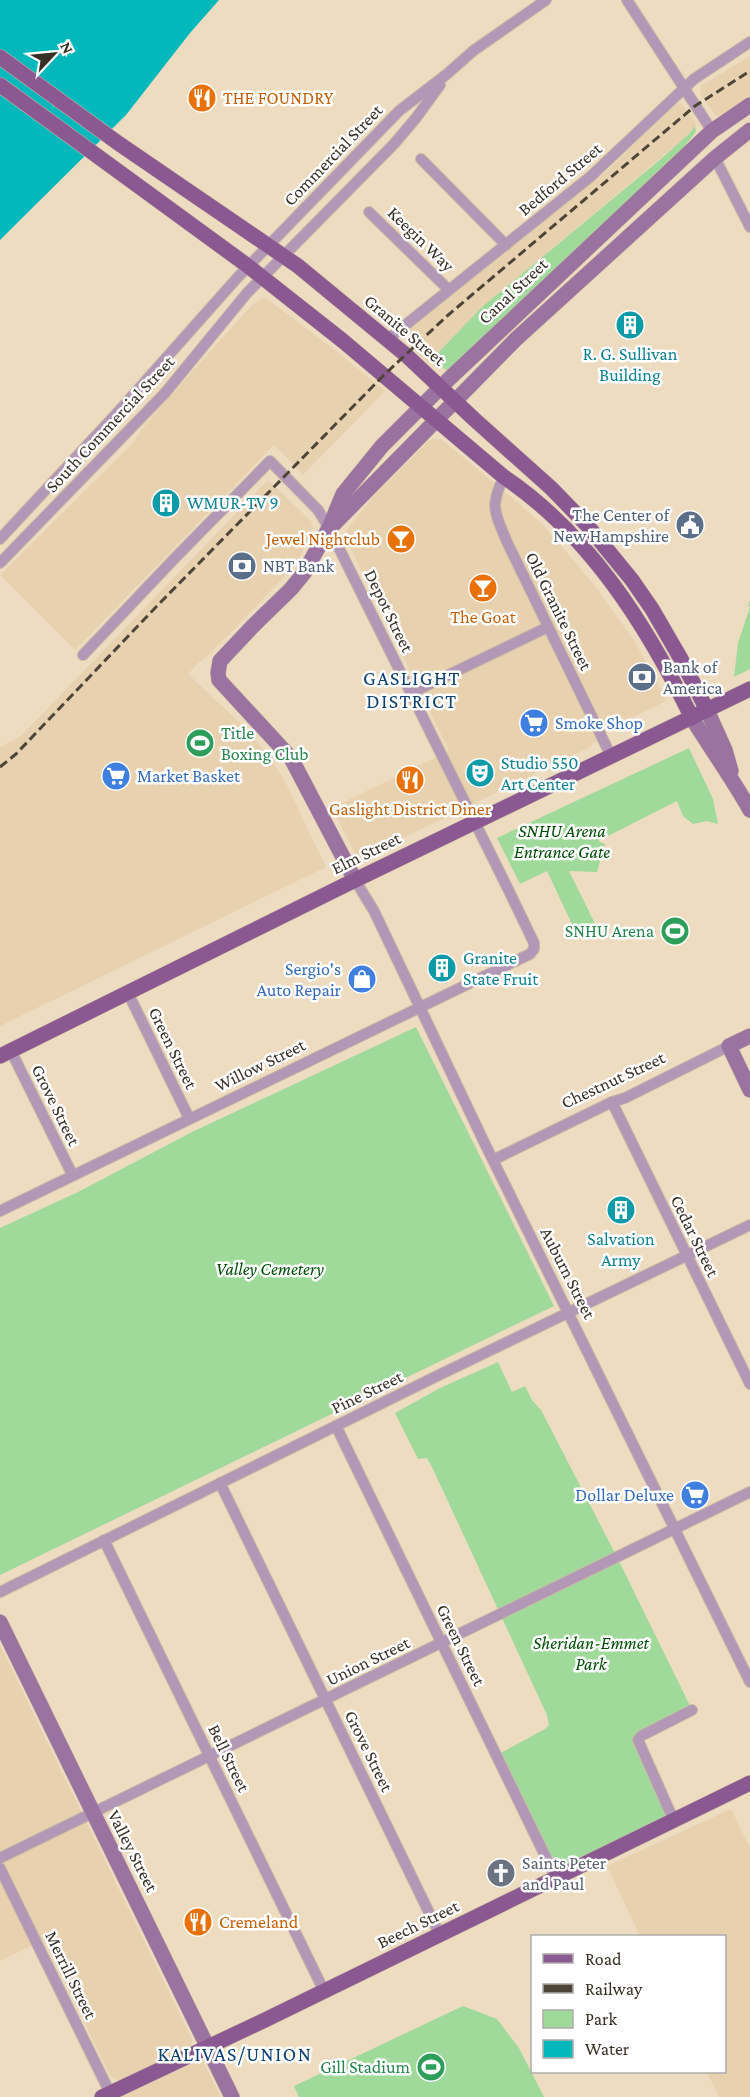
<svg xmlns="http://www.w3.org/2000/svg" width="750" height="2097" viewBox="0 0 750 2097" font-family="'Crimson Pro',serif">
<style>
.built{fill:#e7d1af}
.green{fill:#9fda9b}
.water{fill:#02b8ba}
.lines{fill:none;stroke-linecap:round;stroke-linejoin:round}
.street-casing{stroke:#c9baa2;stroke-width:12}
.secondary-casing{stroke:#c9baa2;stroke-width:16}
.primary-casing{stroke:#c9baa2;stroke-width:16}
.street{stroke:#b297b6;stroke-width:10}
.secondary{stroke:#9b73a0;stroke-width:15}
.primary{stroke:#8a5991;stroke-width:15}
.rail{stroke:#4d4538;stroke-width:3;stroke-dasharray:9 4.5;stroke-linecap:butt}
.labels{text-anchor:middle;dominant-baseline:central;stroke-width:5;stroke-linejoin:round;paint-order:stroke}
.food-label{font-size:18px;fill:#c56008;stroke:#fff;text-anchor:start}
.street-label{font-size:18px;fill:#373025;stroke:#fff}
.culture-label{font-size:18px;fill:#0d838f;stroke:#fff;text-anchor:start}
.service-label{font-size:18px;fill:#4e5e75;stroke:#fff;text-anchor:start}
.shop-label{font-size:18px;fill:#366cbe;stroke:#fff;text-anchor:start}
.leisure-label{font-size:18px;fill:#27864d;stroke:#fff;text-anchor:end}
.park-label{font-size:18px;font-style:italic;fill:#014d06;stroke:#fff}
.worship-label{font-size:18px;fill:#5b616d;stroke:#fff;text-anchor:start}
.neighbourhood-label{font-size:20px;letter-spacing:1.5px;fill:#0e4173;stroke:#fff}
</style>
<rect width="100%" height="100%" fill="#eedcc1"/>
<!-- built -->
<g class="built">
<polygon points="750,56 750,96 723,115 716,116 700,94 701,86"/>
<polygon points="681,103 697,124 689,134 482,307 428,363 407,343 406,334 410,327 608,170 675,104"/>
<polygon points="266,298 335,350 385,391 303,475 274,445 75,650 0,575 132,444 148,421 251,306 261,299"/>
<polygon points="435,439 441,439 516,501 543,525 563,548 596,587 635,642 665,697 664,702 607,730 590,747 358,860 332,808 449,751 344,535 356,517 376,494 429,440"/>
<polygon points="268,480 311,521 313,527 301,555 296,565 286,575 208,656 198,663 188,674 237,720 263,749 283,777 326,867 0,1026 0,747 21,736"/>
<polygon points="0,1645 192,2039 192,2044 189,2048 119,2081 111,2077 44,1940 0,1961"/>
<polygon points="731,1809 750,1848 750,2097 719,2097 707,2072 724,2072 724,1936 640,1936 607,1866"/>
<polygon points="202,2059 221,2097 121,2097"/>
</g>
<!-- green -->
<g class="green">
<polygon points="695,126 696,132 686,144 688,147 450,368 446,370 432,359 482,307 662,158 689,134"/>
<polygon points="750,600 750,669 734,677 738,643 750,607 748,606"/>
<polygon points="689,748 713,799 718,824 707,821 693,824 683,816 677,801 598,841 605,844 597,872 569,871 599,932 579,939 547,871 520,884 497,838"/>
<polygon points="416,1027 554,1306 0,1575 0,1228 78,1192 192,1132"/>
<polygon points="498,1362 512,1392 525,1386 532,1400 541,1410 617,1557 692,1710 641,1736 674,1821 556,1878 497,1755 545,1729 549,1725 547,1715 432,1467 427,1458 418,1459 395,1413 440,1388"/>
<polygon points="463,2006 497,2019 519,2048 544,2097 299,2097 294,2086"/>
</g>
<!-- water -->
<polygon class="water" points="0,0 219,0 190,33 126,115 0,240"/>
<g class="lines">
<!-- street casing -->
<g class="street-casing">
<g id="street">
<polyline points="627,0 712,131"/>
<polyline points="715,158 750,227"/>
<polyline points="421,159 506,245"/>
<polyline points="369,212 449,290"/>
<polyline points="388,339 590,177 694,79 750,42"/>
<path d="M504,477C489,506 495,513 507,542L611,756"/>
<polyline points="0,539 118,412 238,277 399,111 447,74 473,51 546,0"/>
<polyline points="0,563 165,393 247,293 394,144 416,118 440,85"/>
<polyline points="411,693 548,627"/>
<polyline points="355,880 374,911 485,1144 750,1682"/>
<polyline points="128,993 189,1118"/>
<polyline points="11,1051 72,1174"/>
<polyline points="612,1102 750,1384"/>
<polyline points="493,1160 612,1102 625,1098 729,1046"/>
<polyline points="0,1211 530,954 534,949 534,943 508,889 329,528 318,510 270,461 174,559 83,655"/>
<polyline points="336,1426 556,1878"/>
<polyline points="220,1483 440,1935"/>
<polyline points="104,1540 324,1991"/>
<polyline points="0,1592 439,1375 750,1225"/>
<polyline points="674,1821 638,1740 641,1736 692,1710"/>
<polyline points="0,1858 750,1492"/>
<polyline points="0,1868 112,2097"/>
</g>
</g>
<!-- secondary casing -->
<g class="secondary-casing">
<g id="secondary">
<polyline points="334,524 516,339 715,158 750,130"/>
<polyline points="707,710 725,750 731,771"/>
<path d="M692,718C711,749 732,778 750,810"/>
<polyline points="355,880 291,758 219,680 218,673 220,661 253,626 291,589 304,573 329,528 343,494 382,446 450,378 712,131 750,105"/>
<polyline points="750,1036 729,1046 750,1090"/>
<polyline points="0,1622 232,2097"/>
</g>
</g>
<!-- primary casing -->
<g class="primary-casing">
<g id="primary">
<polyline points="0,57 118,143 298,266 406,355 475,420 551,488 587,525 632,580 652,609 681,659 707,710"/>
<path d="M0,85L248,266L343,341L504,477C590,535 647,626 692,718"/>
<polyline points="0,1056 345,885 750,689"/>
<polyline points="102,2097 265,2020 750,1783"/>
</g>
</g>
<!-- street -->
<use href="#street" class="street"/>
<!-- secondary -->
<use href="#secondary" class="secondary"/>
<!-- primary -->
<use href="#primary" class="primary"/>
<!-- rail -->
<polyline class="rail" points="0,767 16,754 156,607 384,375 447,316 695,106 750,71"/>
</g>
<!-- icons -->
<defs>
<g id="restaurant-disc" transform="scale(1.5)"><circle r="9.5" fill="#e8710a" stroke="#fff"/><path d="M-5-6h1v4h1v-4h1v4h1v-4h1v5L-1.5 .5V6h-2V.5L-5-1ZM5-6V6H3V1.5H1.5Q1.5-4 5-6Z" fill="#fff"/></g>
<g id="building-disc" transform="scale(1.5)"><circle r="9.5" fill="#0f9aa8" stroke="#fff"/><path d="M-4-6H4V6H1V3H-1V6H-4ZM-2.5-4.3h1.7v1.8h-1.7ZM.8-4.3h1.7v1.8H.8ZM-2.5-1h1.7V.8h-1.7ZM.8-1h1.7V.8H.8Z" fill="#fff"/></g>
<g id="civic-disc" transform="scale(1.5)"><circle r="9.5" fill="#5c6f8a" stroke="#fff"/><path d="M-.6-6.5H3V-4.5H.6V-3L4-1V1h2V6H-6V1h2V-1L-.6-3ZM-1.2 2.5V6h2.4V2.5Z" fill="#fff"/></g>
<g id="bar-disc" transform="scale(1.5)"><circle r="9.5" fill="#e8710a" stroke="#fff"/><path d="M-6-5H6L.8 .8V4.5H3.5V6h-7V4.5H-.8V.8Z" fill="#fff"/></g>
<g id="bank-disc" transform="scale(1.5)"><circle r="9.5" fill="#5c6f8a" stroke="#fff"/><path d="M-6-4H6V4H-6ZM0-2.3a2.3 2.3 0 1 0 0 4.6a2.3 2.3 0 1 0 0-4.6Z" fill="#fff"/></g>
<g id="supermarket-disc" transform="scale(1.5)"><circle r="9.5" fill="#3f7fe0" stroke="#fff"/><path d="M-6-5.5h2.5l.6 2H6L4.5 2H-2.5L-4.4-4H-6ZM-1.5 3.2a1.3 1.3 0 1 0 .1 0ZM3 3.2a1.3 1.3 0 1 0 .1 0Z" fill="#fff"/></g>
<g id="stadium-disc" transform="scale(1.5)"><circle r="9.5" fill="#2e9e5b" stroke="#fff"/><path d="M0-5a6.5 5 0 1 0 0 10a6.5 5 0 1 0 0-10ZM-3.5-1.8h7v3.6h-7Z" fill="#fff"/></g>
<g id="theatre-disc" transform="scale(1.5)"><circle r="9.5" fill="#0f9aa8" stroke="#fff"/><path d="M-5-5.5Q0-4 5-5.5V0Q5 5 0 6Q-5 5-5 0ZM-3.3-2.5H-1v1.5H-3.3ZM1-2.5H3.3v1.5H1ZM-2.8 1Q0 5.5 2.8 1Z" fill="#fff"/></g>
<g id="shop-disc" transform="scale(1.5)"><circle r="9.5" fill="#3f7fe0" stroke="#fff"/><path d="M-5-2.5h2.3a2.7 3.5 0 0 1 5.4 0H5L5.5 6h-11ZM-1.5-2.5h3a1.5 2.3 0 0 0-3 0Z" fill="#fff"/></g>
<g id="church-disc" transform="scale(1.5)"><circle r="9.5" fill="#6b7280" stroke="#fff"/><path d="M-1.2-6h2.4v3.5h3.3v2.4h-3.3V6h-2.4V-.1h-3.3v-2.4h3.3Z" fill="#fff"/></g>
</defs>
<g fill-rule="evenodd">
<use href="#restaurant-disc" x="202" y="98"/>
<use href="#building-disc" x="630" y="325"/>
<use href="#building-disc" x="166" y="503"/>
<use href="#civic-disc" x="690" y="525"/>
<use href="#bar-disc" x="401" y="539"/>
<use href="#bank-disc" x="242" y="566"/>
<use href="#bar-disc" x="483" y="588"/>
<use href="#bank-disc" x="642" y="677"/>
<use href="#supermarket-disc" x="534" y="723"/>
<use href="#stadium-disc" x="200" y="743"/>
<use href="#theatre-disc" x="480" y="773"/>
<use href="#supermarket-disc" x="116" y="776"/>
<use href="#restaurant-disc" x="410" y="780"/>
<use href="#stadium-disc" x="675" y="931"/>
<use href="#building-disc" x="442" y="968"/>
<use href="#shop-disc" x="362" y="979"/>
<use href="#building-disc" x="621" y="1210"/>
<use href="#supermarket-disc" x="695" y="1495"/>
<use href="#church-disc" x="501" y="1873"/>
<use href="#restaurant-disc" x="198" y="1922"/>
<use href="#stadium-disc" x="431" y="2067"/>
</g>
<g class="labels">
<!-- food labels -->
<g class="food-label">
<text x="223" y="98">THE FOUNDRY</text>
<text x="380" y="539" text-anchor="end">Jewel Nightclub</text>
<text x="483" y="617" text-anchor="middle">The Goat</text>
<text x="410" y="809" text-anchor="middle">Gaslight District Diner</text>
<text x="219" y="1922">Cremeland</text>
</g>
<!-- street labels -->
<g class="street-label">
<text transform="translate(333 155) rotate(-46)">Commercial Street</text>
<text transform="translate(560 179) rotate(-40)">Bedford Street</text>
<text transform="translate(421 239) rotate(44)">Keegin Way</text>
<text transform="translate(513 291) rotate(-43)">Canal Street</text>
<text transform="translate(405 330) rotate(40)">Granite Street</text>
<text transform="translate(110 424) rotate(-47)">South Commercial Street</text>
<text transform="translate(389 611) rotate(64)">Depot Street</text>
<text transform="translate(559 611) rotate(64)">Old Granite Street</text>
<text transform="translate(366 853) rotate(-26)">Elm Street</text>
<text transform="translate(173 1048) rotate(64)">Green Street</text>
<text transform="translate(260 1065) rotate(-26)">Willow Street</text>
<text transform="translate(613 1080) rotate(-25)">Chestnut Street</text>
<text transform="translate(56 1105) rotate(64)">Grove Street</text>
<text transform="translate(695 1236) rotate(64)">Cedar Street</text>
<text transform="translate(568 1273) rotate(63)">Auburn Street</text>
<text transform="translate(367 1392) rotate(-26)">Pine Street</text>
<text transform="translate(461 1645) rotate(64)">Green Street</text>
<text transform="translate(368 1661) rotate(-26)">Union Street</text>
<text transform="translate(369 1751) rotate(64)">Grove Street</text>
<text transform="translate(229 1758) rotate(64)">Bell Street</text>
<text transform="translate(133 1851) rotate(63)">Valley Street</text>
<text transform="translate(418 1924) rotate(-26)">Beech Street</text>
<text transform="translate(71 1975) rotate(64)">Merrill Street</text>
</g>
<!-- culture labels -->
<g class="culture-label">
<text x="630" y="354" text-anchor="middle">R. G. Sullivan<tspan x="630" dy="21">Building</tspan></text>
<text x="187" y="503">WMUR-TV 9</text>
<text x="501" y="763">Studio 550<tspan x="501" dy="21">Art Center</tspan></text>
<text x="463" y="958">Granite<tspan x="463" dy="21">State Fruit</tspan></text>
<text x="621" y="1239" text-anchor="middle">Salvation<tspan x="621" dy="21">Army</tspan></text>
</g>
<!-- service labels -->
<g class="service-label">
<text x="669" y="515" text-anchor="end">The Center of<tspan x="669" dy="21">New Hampshire</tspan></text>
<text x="263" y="566">NBT Bank</text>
<text x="663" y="667">Bank of<tspan x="663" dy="21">America</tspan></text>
</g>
<!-- shop labels -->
<g class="shop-label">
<text x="555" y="723">Smoke Shop</text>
<text x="137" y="776">Market Basket</text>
<text x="341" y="969" text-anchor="end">Sergio's<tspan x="341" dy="21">Auto Repair</tspan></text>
<text x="674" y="1495" text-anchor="end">Dollar Deluxe</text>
</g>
<!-- leisure labels -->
<g class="leisure-label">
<text x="221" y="733" text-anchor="start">Title<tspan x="221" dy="21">Boxing Club</tspan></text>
<text x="654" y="931">SNHU Arena</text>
<text x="410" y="2067">Gill Stadium</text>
</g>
<!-- park labels -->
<g class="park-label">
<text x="562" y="831">SNHU Arena<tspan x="562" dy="21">Entrance Gate</tspan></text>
<text x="270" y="1269">Valley Cemetery</text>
<text x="591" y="1643">Sheridan-Emmet<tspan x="591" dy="21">Park</tspan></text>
</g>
<!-- worship labels -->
<g class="worship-label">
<text x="522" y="1863">Saints Peter<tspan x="522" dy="21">and Paul</tspan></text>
</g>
<!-- neighbourhood labels -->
<g class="neighbourhood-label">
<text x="412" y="678">GASLIGHT<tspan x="412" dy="23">DISTRICT</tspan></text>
<text x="235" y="2054">KALIVAS/UNION</text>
</g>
</g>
<!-- legend -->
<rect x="531" y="1935" width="195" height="138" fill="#ffffff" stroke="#afaca8" stroke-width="1.5"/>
<rect x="543" y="1954" width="30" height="9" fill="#8a5991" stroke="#afaca8" stroke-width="1.5"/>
<text x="585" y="1965" font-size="18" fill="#373025">Road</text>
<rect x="543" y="1984" width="30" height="9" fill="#4d4538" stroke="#afaca8" stroke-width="1.5"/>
<text x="585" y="1995" font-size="18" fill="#373025">Railway</text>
<rect x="543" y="2010" width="30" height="18" fill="#9fda9b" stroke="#afaca8" stroke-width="1.5"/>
<text x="585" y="2025" font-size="18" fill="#373025">Park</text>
<rect x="543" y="2040" width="30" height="18" fill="#02b8ba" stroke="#afaca8" stroke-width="1.5"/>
<text x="585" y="2055" font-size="18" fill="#373025">Water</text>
<!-- north arrow -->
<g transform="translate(54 54) rotate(64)" stroke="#ffffff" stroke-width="4.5" paint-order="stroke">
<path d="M0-4.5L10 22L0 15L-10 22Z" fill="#373025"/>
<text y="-9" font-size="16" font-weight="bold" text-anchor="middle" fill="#373025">N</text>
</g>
</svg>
